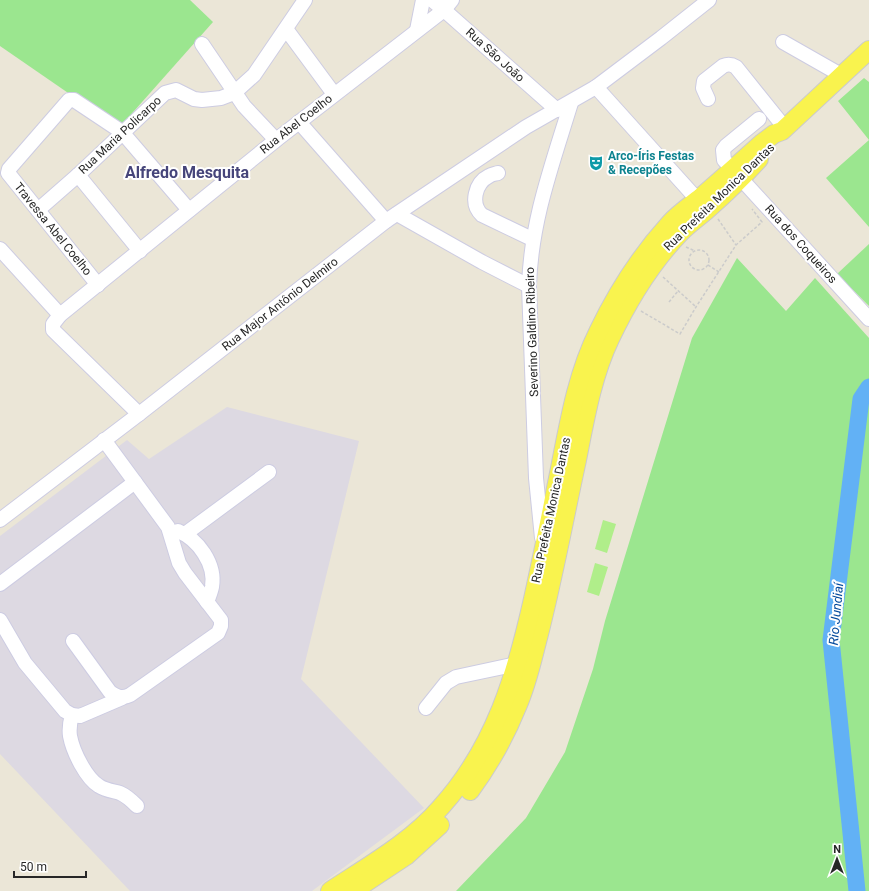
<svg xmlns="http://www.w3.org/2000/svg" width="869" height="891" viewBox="0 0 869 891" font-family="Roboto,sans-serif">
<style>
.industrial{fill:#ddd9e2}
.green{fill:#9be68f}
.pitch{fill:#b0ee8a}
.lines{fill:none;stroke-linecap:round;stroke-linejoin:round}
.river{stroke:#62b1f5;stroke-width:17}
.minor-casing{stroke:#cdcce2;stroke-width:16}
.major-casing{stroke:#cbcbcb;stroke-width:20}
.path{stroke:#cbcbcb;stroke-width:1.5;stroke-dasharray:3 2;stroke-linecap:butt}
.minor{stroke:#fff;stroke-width:14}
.major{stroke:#f9f34e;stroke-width:18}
.labels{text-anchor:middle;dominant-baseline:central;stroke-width:4;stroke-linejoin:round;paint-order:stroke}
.street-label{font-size:12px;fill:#272727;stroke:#fff}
.culture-label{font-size:12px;font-weight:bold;fill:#0d838f;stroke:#fff;text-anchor:start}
.water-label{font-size:13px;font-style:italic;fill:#054b9d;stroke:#fff}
.district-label{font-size:16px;font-weight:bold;fill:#46457a;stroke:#fff}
</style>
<rect width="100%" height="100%" fill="#ebe6d7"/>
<!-- industrial -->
<polygon class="industrial" points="227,407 359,441 301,679 424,808 312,891 130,891 0,754 0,536 127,440 149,459"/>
<!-- green -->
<g class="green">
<polygon points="0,0 190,0 213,22 119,128 0,46"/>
<polygon points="864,78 869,82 869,227 826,178 869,140 838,101"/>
<polygon points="869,244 869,306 837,274"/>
<polygon points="737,258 786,311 815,278 869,338 869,891 456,891 526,818 565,752 593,669 605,621 692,338"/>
</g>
<!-- pitch -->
<g class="pitch">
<polygon points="603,520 616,524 607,553 595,549"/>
<polygon points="595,563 608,567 599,596 587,592"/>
</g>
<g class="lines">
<!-- river -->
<polyline class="river" points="857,891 831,640 861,399 869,387"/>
<!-- minor casing -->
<g class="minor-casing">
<g id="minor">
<polyline points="432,0 444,10 557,110"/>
<polyline points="286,29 334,94"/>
<polyline points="417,30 423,0"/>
<polyline points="783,42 841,75"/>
<polyline points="202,44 244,106 276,140"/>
<polyline points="596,87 704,207"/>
<path d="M708,99L703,88L704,81L723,66C728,64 731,64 736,67L785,128"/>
<polyline points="759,119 726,146 723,150 724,160 869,319"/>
<polyline points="299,122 386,221"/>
<path d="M498,173C495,174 492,174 489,176C475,183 470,204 482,215L532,239"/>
<polyline points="78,175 140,251"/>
<polyline points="38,210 78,175 165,93 176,90 194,99 202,100 221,98 234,93 254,75 305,0"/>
<polyline points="397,214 482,262 529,286"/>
<polyline points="0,249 60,315"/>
<polyline points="98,285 8,173 9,169 69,100 74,100 122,132 189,210"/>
<polyline points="139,414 53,330 53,324 60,315 276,140 444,10 452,0"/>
<polyline points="0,520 139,414 386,221 526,127 596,87 661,38 709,0"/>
<path d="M178,531C198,539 216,564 212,587C211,592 209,597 207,602"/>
<polyline points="185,534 269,472"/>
<path d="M542,538L536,478L529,286C531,221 552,165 571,103"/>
<polyline points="0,584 135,482"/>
<polyline points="0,620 25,663 65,711 72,715 80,716 122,698"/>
<path d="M73,641L110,692C117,697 122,699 130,695L218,633L221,626V620L185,573L179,563L168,527L104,440"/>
<polyline points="426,708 446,683 456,677 517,664"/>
<path d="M72,715C70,722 69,729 70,736C73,752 86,778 99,786C105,790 113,791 120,793C127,796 132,801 137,806"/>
</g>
</g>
<!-- major casing -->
<g class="major-casing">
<g id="major">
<path d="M470,791C489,765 505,737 517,707C527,685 532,661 538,638C553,580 564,520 577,460C585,420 592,377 610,339C628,301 651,263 681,232C689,224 699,217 708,209C726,193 743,177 759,159"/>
<path d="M330,891C368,866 411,842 441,807C495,747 516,675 533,599C541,562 549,525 556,488C567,436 574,380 598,332C617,292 641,255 670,223C679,213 691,205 701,197C722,179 742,161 762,143L774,134L782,131L869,50"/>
<polyline points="353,891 406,856 440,825"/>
</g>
</g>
<!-- path -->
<g class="path">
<polyline points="718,219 736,245"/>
<polyline points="686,247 695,251"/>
<circle cx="699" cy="260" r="10"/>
<polyline points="708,265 719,272"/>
<polyline points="663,277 695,306"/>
<polyline points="669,302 678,291"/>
<polyline points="641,311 680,334 696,307 736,245 762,222 752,209"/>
</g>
<!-- minor -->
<use href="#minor" class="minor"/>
<!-- major -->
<use href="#major" class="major"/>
</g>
<!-- icons -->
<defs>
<g id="theatre-bare" transform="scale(1.2)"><path d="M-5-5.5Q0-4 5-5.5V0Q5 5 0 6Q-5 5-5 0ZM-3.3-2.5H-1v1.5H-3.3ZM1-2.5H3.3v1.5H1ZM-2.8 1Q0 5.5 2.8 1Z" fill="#0f9aa8" stroke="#fff" stroke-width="2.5" paint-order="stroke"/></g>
</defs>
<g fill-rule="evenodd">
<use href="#theatre-bare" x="596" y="163"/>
</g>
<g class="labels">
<!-- street labels -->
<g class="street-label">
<text transform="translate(495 55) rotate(42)">Rua São João</text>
<text transform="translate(296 124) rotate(-38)">Rua Abel Coelho</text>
<text transform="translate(120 135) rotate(-43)">Rua Maria Policarpo</text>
<text transform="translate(719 197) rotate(-44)">Rua Prefeita Monica Dantas</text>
<text transform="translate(53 229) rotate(51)">Travessa Abel Coelho</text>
<text transform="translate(801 244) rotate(48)">Rua dos Coqueiros</text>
<text transform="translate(280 304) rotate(-38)">Rua Major Antônio Delmiro</text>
<text transform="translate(532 332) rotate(-92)">Severino Galdino Ribeiro</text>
<text transform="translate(551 510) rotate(-78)">Rua Prefeita Monica Dantas</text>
</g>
<!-- culture labels -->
<g class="culture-label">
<text x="608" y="156">Arco-Íris Festas<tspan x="608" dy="14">&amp; Recepões</tspan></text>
</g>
<!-- water labels -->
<g class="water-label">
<text transform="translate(836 614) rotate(-85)">Rio Jundiaí</text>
</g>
<!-- district labels -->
<g class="district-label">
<text x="187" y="172">Alfredo Mesquita</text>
</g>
</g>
<!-- north arrow -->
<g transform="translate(837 859)" stroke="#ffffff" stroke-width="3" paint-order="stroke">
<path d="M0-3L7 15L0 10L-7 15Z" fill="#272727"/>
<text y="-6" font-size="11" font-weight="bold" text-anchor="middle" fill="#272727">N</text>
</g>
<!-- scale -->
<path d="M14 871v6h72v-6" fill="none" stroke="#272727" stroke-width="2"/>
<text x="20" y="871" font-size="12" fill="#272727" stroke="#ffffff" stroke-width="3" paint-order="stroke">50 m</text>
</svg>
